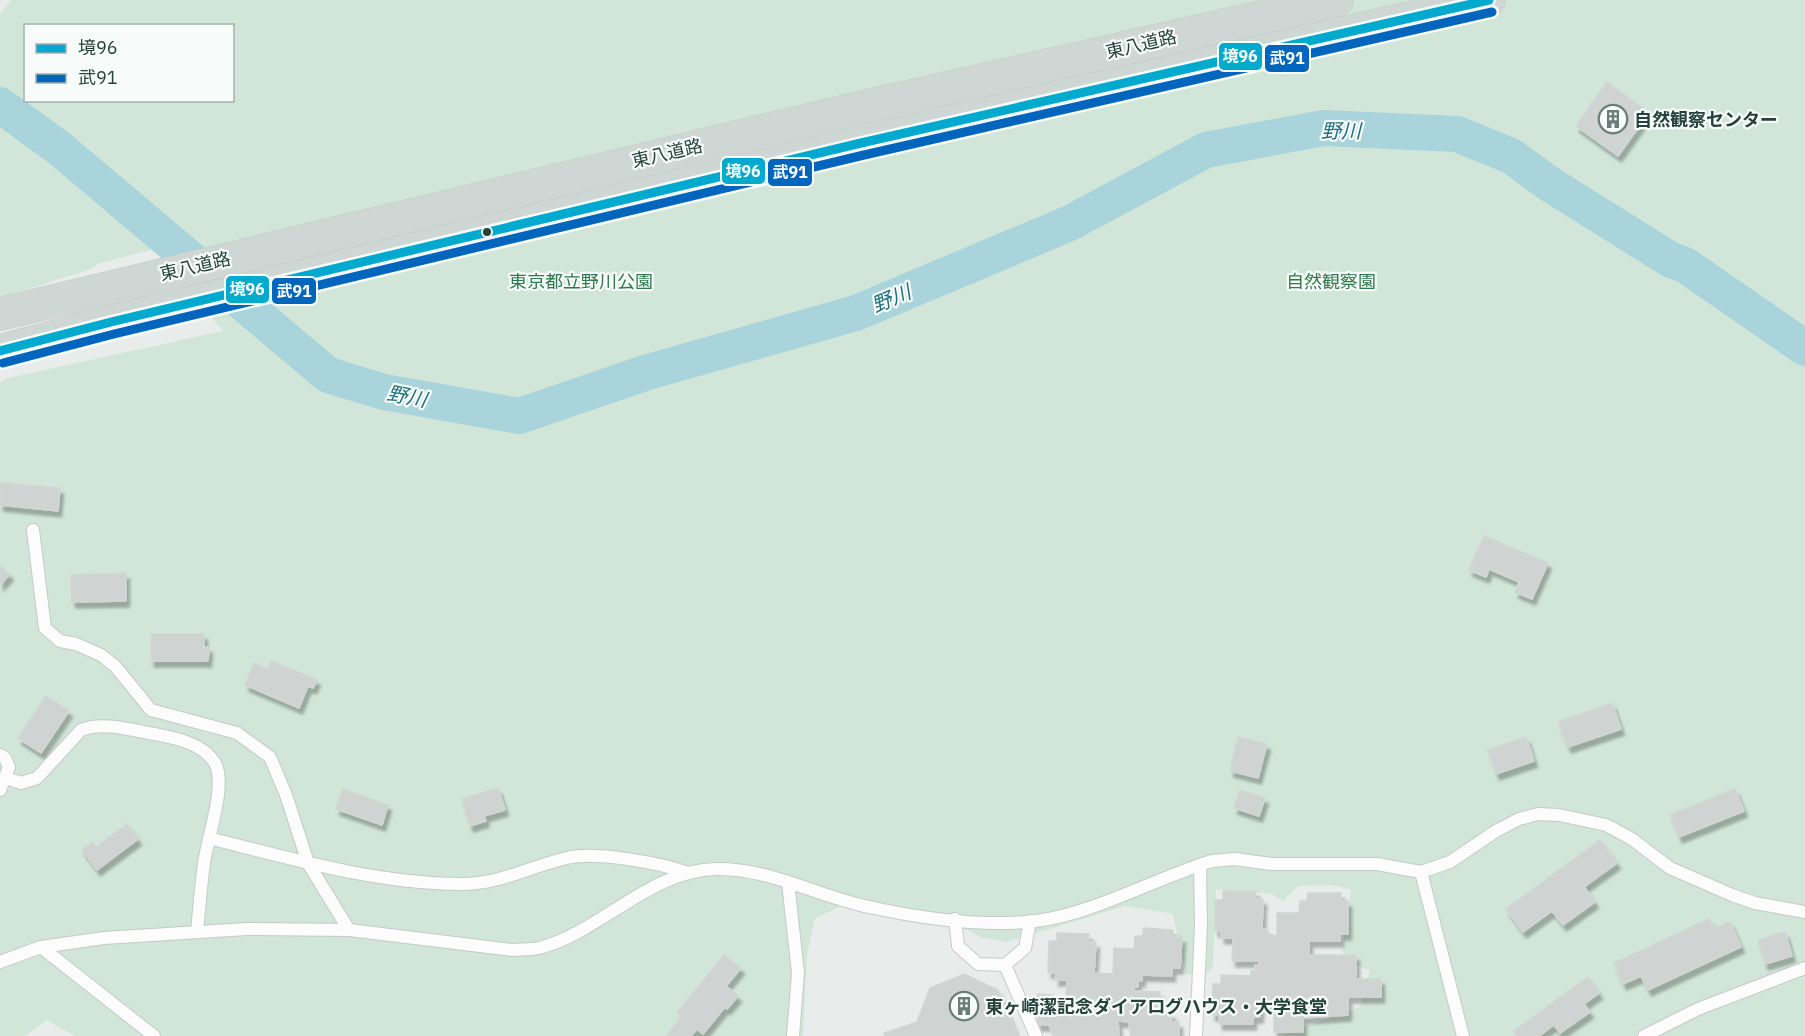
<svg xmlns="http://www.w3.org/2000/svg" width="1805" height="1036" viewBox="0 0 1805 1036" font-family="'IBM Plex Sans','Noto Sans JP',sans-serif">
<style>
.green{fill:#d1e6d8;fill-rule:evenodd}
.lines{fill:none;stroke-linecap:round;stroke-linejoin:round}
.river{stroke:#a9d4db;stroke-width:36}
.building{fill:#cfd4d2;stroke:#d1d6d4;stroke-width:1.5;filter:url(#shadow)}
.lane-casing{stroke:#c5cac8;stroke-width:14}
.primary-casing{stroke:#c3ccc9;stroke-width:34}
.lane{stroke:#fcfcfc;stroke-width:12}
.primary{stroke:#cfd7d5;stroke-width:33}
.bus-1-casing{stroke:#f7fbf9;stroke-width:14}
.bus-2-casing{stroke:#f7fbf9;stroke-width:14}
.bus-1{stroke:#00a9ce;stroke-width:9}
.bus-2{stroke:#0065bd;stroke-width:9}
.bus-dot{fill:#24423a;stroke:#f7fbf9;stroke-width:2}
.labels{text-anchor:middle;dominant-baseline:central;stroke-width:4.5;stroke-linejoin:round;paint-order:stroke}
.street-label{font-size:18px;fill:#24423a;stroke:#f7fbf9}
.poi-label{font-size:18px;font-weight:bold;fill:#24423a;stroke:#f7fbf9;text-anchor:start}
.park-label{font-size:18px;fill:#2d7a4b;stroke:#f7fbf9}
.water-label{font-size:20px;font-style:italic;fill:#1c6f80;stroke:#f7fbf9}
.line-badge{stroke:#f7fbf9;stroke-width:2}
.badge-label{font-size:16px;text-anchor:middle;font-weight:bold;fill:#fff}
</style>
<defs>
<filter id="shadow"><feDropShadow dx="3.5" dy="6" stdDeviation="1.5" flood-color="#0004"/></filter>
</defs>
<rect width="100%" height="100%" fill="#e8edeb"/>
<!-- green -->
<path class="green" d="M11,0H1805V1036H1281L1360,1007L1370,971L1350,962L1342,951L1351,890L1333,885L1299,886L1283,901L1272,894L1216,889L1213,967L1203,978L1186,974L1173,914L1125,906L1007,942L982,938L943,916L842,906L815,918L807,955L803,1036H75L47,1020L25,1036H0V382L8,378L223,331L154,249L97,264L94,268L0,298V14ZM26,26H232V100H26Z"/>
<g class="lines">
<!-- river -->
<polyline class="river" points="0,105 59,148 328,375 384,392 519,416 648,372 856,313 1070,223 1206,150 1323,128 1457,134 1511,156 1551,185 1671,260 1685,265 1805,348"/>
</g>
<!-- building -->
<g class="building">
<polygon points="1607,82 1649,113 1618,156 1576,126"/>
<polygon points="1,483 60,488 58,511 0,505"/>
<polygon points="1484,536 1548,563 1532,599 1515,592 1519,582 1489,569 1486,577 1469,570"/>
<polygon points="0,566 10,574 0,585"/>
<polygon points="126,573 126,601 72,602 71,575"/>
<polygon points="151,634 204,634 204,647 209,647 208,661 151,661"/>
<polygon points="271,661 317,680 313,688 308,686 299,708 245,685 254,663 268,669"/>
<polygon points="46,696 69,711 41,753 18,738"/>
<polygon points="1612,703 1621,729 1568,747 1558,722"/>
<polygon points="1238,737 1267,744 1258,778 1230,771"/>
<polygon points="1526,737 1534,761 1496,774 1488,750"/>
<polygon points="498,788 505,810 484,816 486,821 470,826 462,799"/>
<polygon points="343,789 388,805 382,825 336,809"/>
<polygon points="1735,789 1744,811 1679,837 1670,815"/>
<polygon points="1240,790 1265,798 1259,816 1234,808"/>
<polygon points="127,824 138,839 97,870 82,850 92,842 96,847"/>
<polygon points="1600,840 1617,863 1584,887 1595,902 1563,925 1552,911 1523,932 1506,909"/>
<polygon points="1223,891 1256,891 1255,899 1263,899 1262,929 1268,930 1268,934 1274,936 1277,935 1277,913 1299,913 1300,901 1307,901 1308,893 1341,893 1341,901 1348,901 1348,934 1340,934 1340,941 1309,941 1309,955 1356,955 1356,979 1381,979 1381,997 1348,997 1348,1015 1303,1018 1303,1032 1274,1032 1274,1007 1260,1007 1260,1017 1253,1017 1253,1024 1219,1024 1219,1015 1212,1015 1213,984 1221,984 1221,975 1251,976 1251,971 1255,971 1255,965 1259,965 1259,961 1232,961 1233,938 1221,938 1221,931 1215,931 1215,900 1223,900"/>
<polygon points="1709,919 1714,929 1730,922 1741,947 1648,990 1641,976 1623,984 1614,963"/>
<polygon points="1143,928 1173,930 1173,937 1182,937 1180,968 1172,968 1172,976 1142,975 1142,981 1138,980 1138,987 1134,987 1134,991 1160,992 1159,1013 1172,1013 1171,1022 1179,1022 1179,1036 1131,1036 1129,1024 1132,1022 1118,1021 1119,1036 1053,1036 1049,1025 1037,1025 1038,994 1053,995 1053,999 1066,999 1067,980 1055,980 1056,973 1048,972 1049,941 1057,941 1057,933 1089,934 1088,942 1096,942 1094,973 1113,974 1114,948 1134,949 1135,936 1143,936"/>
<polygon points="1785,932 1792,956 1765,964 1758,940"/>
<polygon points="724,955 741,968 726,986 738,996 727,1009 725,1007 703,1034 697,1029 691,1036 666,1036 682,1017 677,1013"/>
<polygon points="964,974 998,990 1017,1036 885,1036 884,1033 917,1022 930,988"/>
<polygon points="1588,977 1599,993 1584,1004 1590,1012 1560,1033 1554,1025 1539,1036 1518,1036 1514,1031"/>
</g>
<g class="lines">
<!-- lane casing -->
<g class="lane-casing">
<g id="lane">
<polyline points="33,530 45,628 60,641 76,644 101,655 115,666 151,710 237,733 270,757 286,795 308,863 349,930"/>
<polyline points="0,755 5,758 9,767 0,790"/>
<path d="M6,778L21,783L37,778L81,730C102,721 132,730 154,734C175,738 203,743 215,763C227,785 207,839 204,863C201,886 199,909 197,932"/>
<path d="M209,838C292,859 374,883 460,884C498,885 531,866 567,858C595,851 661,863 688,873"/>
<polyline points="1421,872 1463,1036"/>
<polyline points="788,882 798,973 793,1036"/>
<polyline points="955,919 958,946 978,964 1005,965 1025,948 1030,921"/>
<polyline points="41,947 154,1036"/>
<path d="M0,962L41,947L104,938L247,929L349,930L512,950C521,949 531,950 539,948C601,932 650,870 716,869C771,868 820,898 874,908C925,919 984,927 1036,921C1093,914 1156,878 1212,861L1235,859L1271,864H1377L1421,872L1450,862L1496,831L1519,819L1538,814L1559,815L1606,825L1632,839L1670,868L1732,895L1755,903L1805,912"/>
<polyline points="1005,965 1036,1036"/>
<polyline points="1196,1036 1201,925 1200,865"/>
<polyline points="1644,1036 1698,1009 1805,968"/>
</g>
</g>
<!-- primary casing -->
<g class="primary-casing">
<g id="primary">
<polyline points="0,314 855,109 1337,0"/>
<polyline points="0,351 111,322 861,143 1489,0"/>
</g>
</g>
<!-- lane -->
<use href="#lane" class="lane"/>
<!-- primary -->
<use href="#primary" class="primary"/>
<!-- bus-1 casing -->
<g class="bus-1-casing">
<polyline id="bus-1" points="0,351 111,322 861,143 1489,0"/>
</g>
<!-- bus-2 casing -->
<g class="bus-2-casing">
<polyline id="bus-2" points="3,363 114,334 864,155 1492,12"/>
</g>
<!-- bus-1 -->
<use href="#bus-1" class="bus-1"/>
<!-- bus-2 -->
<use href="#bus-2" class="bus-2"/>
</g>
<!-- icons -->
<defs>
<g id="building-ring" transform="scale(1.5)"><circle r="9.5" fill="#f7fbf9" stroke="#697e78" stroke-width="1.5"/><path d="M-4-6H4V6H1V3H-1V6H-4ZM-2.5-4.3h1.7v1.8h-1.7ZM.8-4.3h1.7v1.8H.8ZM-2.5-1h1.7V.8h-1.7ZM.8-1h1.7V.8H.8Z" fill="#697e78"/></g>
</defs>
<g fill-rule="evenodd">
<use href="#building-ring" x="1613" y="119"/>
<use href="#building-ring" x="964" y="1006"/>
</g>
<!-- markers -->
<circle class="bus-dot" cx="487" cy="232" r="5"/>
<g class="labels">
<!-- street labels -->
<g class="street-label">
<text transform="translate(1141 44) rotate(-13)">東八道路</text>
<text transform="translate(667 153) rotate(-13)">東八道路</text>
<text transform="translate(195 266) rotate(-13)">東八道路</text>
</g>
<!-- poi labels -->
<g class="poi-label">
<text x="1634" y="119">自然観察センター</text>
<text x="985" y="1006">東ヶ崎潔記念ダイアログハウス・大学食堂</text>
</g>
<!-- park labels -->
<g class="park-label">
<text x="581" y="281">東京都立野川公園</text>
<text x="1331" y="281">自然観察園</text>
</g>
<!-- water labels -->
<g class="water-label">
<text x="1341" y="130">野川</text>
<text transform="translate(891 298) rotate(-23)">野川</text>
<text transform="translate(407 396) rotate(11)">野川</text>
</g>
</g>
<g class="line-badge">
<rect x="1218" y="42" width="45" height="29" rx="6" fill="#00a9ce"/>
<rect x="1264" y="44" width="46" height="29" rx="6" fill="#0065bd"/>
<rect x="721" y="157" width="45" height="28" rx="6" fill="#00a9ce"/>
<rect x="767" y="158" width="46" height="29" rx="6" fill="#0065bd"/>
<rect x="225" y="275" width="45" height="29" rx="6" fill="#00a9ce"/>
<rect x="271" y="277" width="46" height="28" rx="6" fill="#0065bd"/>
</g>
<g class="badge-label">
<text x="1240" y="62">境96</text>
<text x="1287" y="64">武91</text>
<text x="743" y="177">境96</text>
<text x="790" y="178">武91</text>
<text x="247" y="295">境96</text>
<text x="294" y="297">武91</text>
</g>
<!-- legend -->
<rect x="24" y="24" width="210" height="78" fill="#f7fbf9" stroke="#a3b1ad" stroke-width="1.5"/>
<rect x="36" y="44" width="30" height="9" fill="#00a9ce" stroke="#a3b1ad" stroke-width="1.5"/>
<text x="78" y="54" font-size="18" fill="#24423a">境96</text>
<rect x="36" y="74" width="30" height="9" fill="#0065bd" stroke="#a3b1ad" stroke-width="1.5"/>
<text x="78" y="84" font-size="18" fill="#24423a">武91</text>
</svg>
